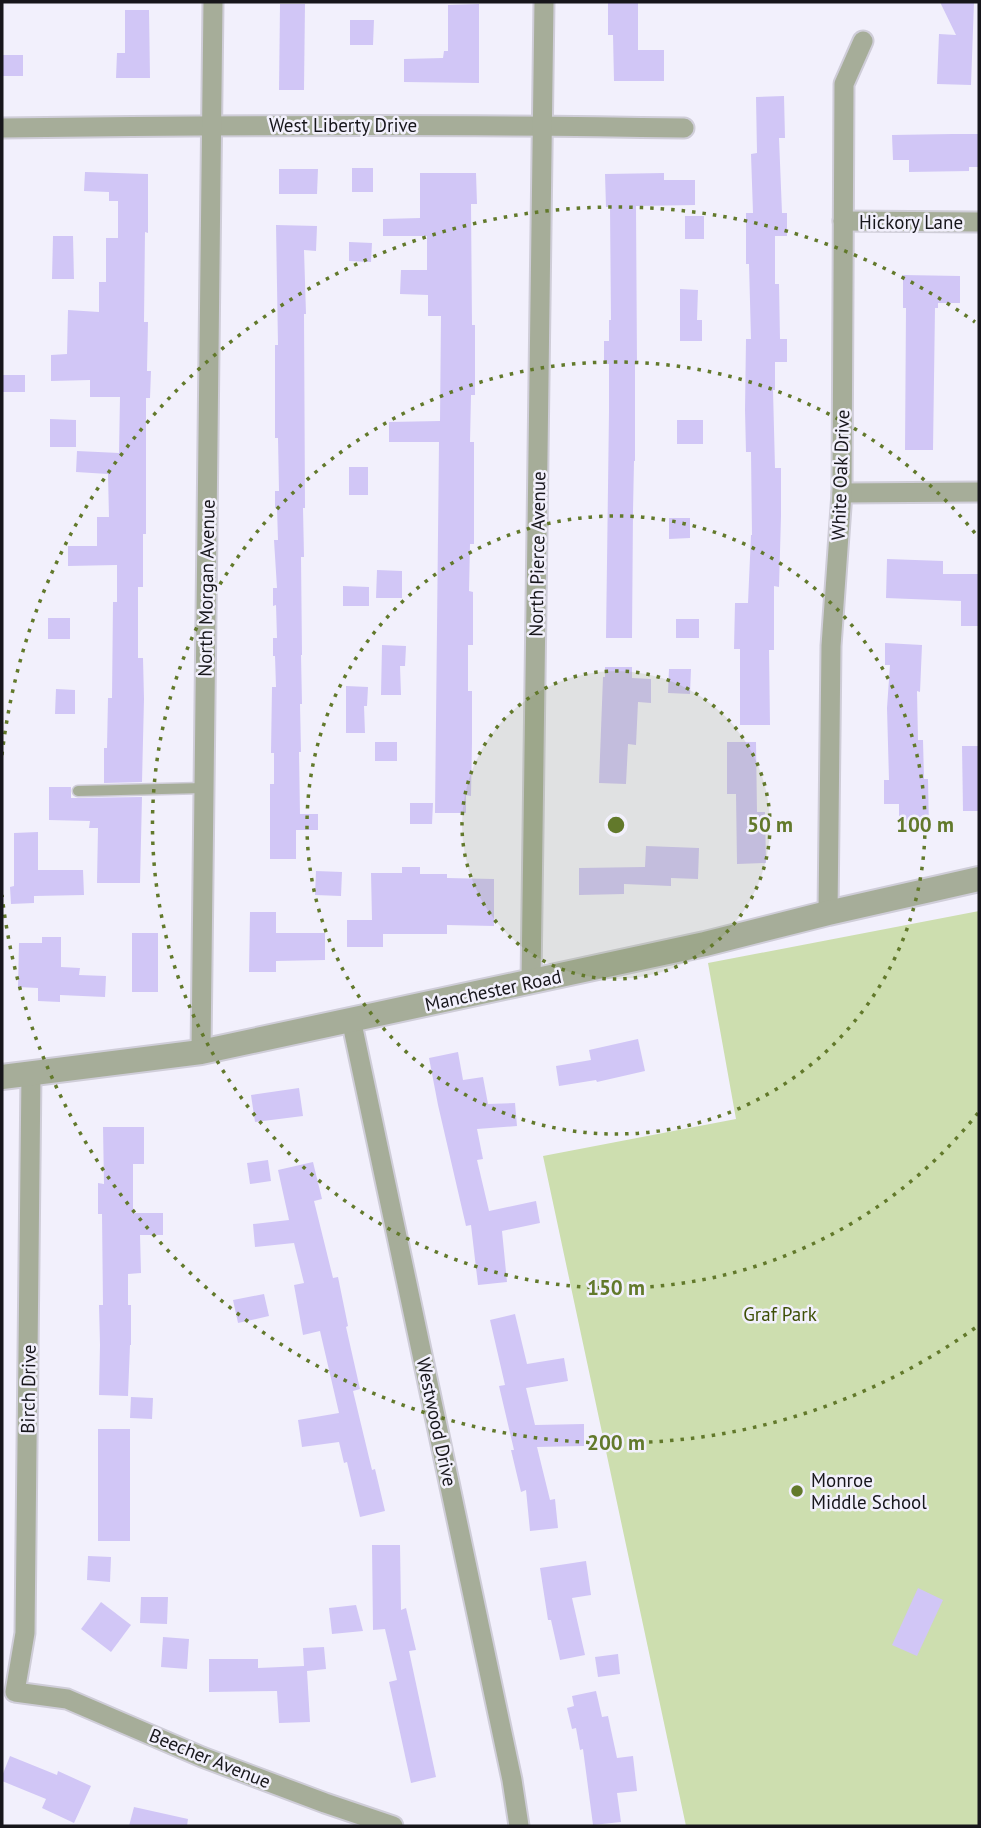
<svg xmlns="http://www.w3.org/2000/svg" width="981" height="1828" viewBox="0 0 981 1828" font-family="'PT Sans',sans-serif">
<style>
.green{fill:#cddeaf}
.building{fill:#d1c6f6}
.lines{fill:none;stroke-linecap:round;stroke-linejoin:round}
.service-casing{stroke:#cfcdd8;stroke-width:13}
.minor-casing{stroke:#cfcdd8;stroke-width:23}
.tertiary-casing{stroke:#cfcdd8;stroke-width:28}
.service{stroke:#a6ad99;stroke-width:10}
.minor{stroke:#a6ad99;stroke-width:19}
.tertiary{stroke:#a6ad99;stroke-width:24}
.ring{fill:none;stroke:#62792b;stroke-width:3.5;stroke-dasharray:3.5 7}
.poi-dot{fill:#62792b;stroke:#f2f0fc;stroke-width:2.5}
.labels{text-anchor:middle;dominant-baseline:central;stroke-width:5;stroke-linejoin:round;paint-order:stroke}
.street-label{font-size:19px;fill:#17161b;stroke:#f2f0fc}
.park-label{font-size:19px;fill:#3d4f05;stroke:#f2f0fc}
.poi-label{font-size:19px;fill:#17161b;stroke:#f2f0fc;text-anchor:start}
.centre{fill:#62792b;stroke:#f2f0fc;stroke-width:3.5}
.ring-label{font-size:21px;text-anchor:middle;font-weight:bold;fill:#62792b;stroke:#f2f0fc;stroke-width:5;stroke-linejoin:round;paint-order:stroke}
</style>
<rect width="100%" height="100%" fill="#f2f0fc"/>
<!-- green -->
<polygon class="green" points="979,911 979,1826 686,1826 543,1156 736,1119 708,963"/>
<!-- building -->
<g class="building">
<polygon points="608,2 638,2 638,50 664,50 664,81 614,81 613,35 608,35"/>
<polygon points="940,2 974,2 971,85 937,84 939,34 956,35"/>
<polygon points="280,4 305,4 304,90 279,90"/>
<polygon points="479,4 479,83 404,82 404,59 443,58 444,51 448,51 448,5"/>
<polygon points="125,10 149,10 150,78 116,78 117,53 125,53"/>
<polygon points="350,20 374,20 373,45 350,45"/>
<rect x="2" y="55" width="21" height="21"/>
<polygon points="784,96 785,138 779,138 782,213 787,213 787,236 775,236 775,284 779,284 780,339 787,339 787,362 775,362 775,390 773,390 775,468 781,468 781,516 779,587 774,586 774,650 769,650 770,725 740,725 740,649 734,649 735,603 748,603 751,535 752,535 751,452 746,452 745,410 746,339 751,339 749,264 746,264 746,213 753,213 751,154 757,153 756,97"/>
<polygon points="952,134 979,134 979,167 969,167 969,171 909,172 909,160 893,160 892,135"/>
<rect x="352" y="168" width="21" height="24"/>
<polygon points="279,169 318,169 317,194 279,194"/>
<polygon points="85,172 148,174 148,233 145,232 144,322 148,322 147,371 151,371 150,398 146,398 146,534 143,534 143,587 138,587 138,658 143,658 144,699 142,782 104,783 104,748 107,748 108,698 112,698 113,602 117,602 117,565 68,566 68,546 97,546 97,517 109,517 108,474 76,472 77,451 119,453 120,397 90,397 90,380 51,381 51,355 67,354 68,310 99,312 99,282 106,282 106,238 118,238 118,201 109,201 109,192 84,191"/>
<polygon points="420,173 476,173 477,204 471,204 472,325 475,325 475,395 471,395 470,442 474,442 474,544 470,544 469,591 473,592 473,645 468,645 468,691 472,691 472,743 471,796 466,795 466,813 435,813 439,442 389,442 389,422 440,421 441,316 428,316 428,295 400,294 401,270 427,270 427,236 383,236 383,219 420,218"/>
<polygon points="664,173 664,180 695,180 695,205 636,206 637,364 635,364 635,461 634,461 633,511 632,638 606,638 609,412 609,364 604,364 604,341 609,341 609,320 611,320 610,207 606,207 605,174"/>
<rect x="685" y="216" width="19" height="23"/>
<polygon points="276,225 317,226 316,251 304,250 306,314 304,314 305,508 303,508 304,557 301,557 302,655 301,655 302,704 300,704 301,752 299,752 300,814 318,814 318,830 296,830 296,859 270,859 270,784 274,784 274,753 271,753 272,687 276,687 275,656 273,656 273,638 277,638 276,605 273,606 273,588 277,588 274,540 278,540 277,508 275,508 275,491 279,491 278,438 275,438 275,345 278,345"/>
<polygon points="53,236 73,236 74,279 52,279"/>
<polygon points="349,242 372,243 371,262 349,261"/>
<polygon points="903,275 960,276 960,303 938,303 938,308 935,308 933,450 905,450 906,308 903,308"/>
<polygon points="680,289 698,290 697,320 702,320 702,341 680,341"/>
<rect x="3" y="375" width="22" height="17"/>
<polygon points="50,419 76,420 76,447 50,447"/>
<rect x="677" y="420" width="26" height="24"/>
<rect x="349" y="467" width="19" height="28"/>
<polygon points="669,518 690,518 690,538 669,539"/>
<polygon points="887,559 943,561 943,574 979,574 979,626 961,626 961,601 886,598"/>
<polygon points="377,570 402,571 402,598 376,598"/>
<polygon points="343,586 369,587 369,606 343,606"/>
<rect x="48" y="618" width="22" height="21"/>
<rect x="676" y="619" width="23" height="19"/>
<polygon points="885,643 922,645 920,692 917,691 918,740 923,740 924,779 928,779 929,829 899,829 899,804 884,804 884,780 889,780 887,708 890,665 885,665"/>
<polygon points="382,645 406,646 405,666 400,666 401,695 381,695"/>
<polygon points="605,667 632,667 632,678 651,679 651,703 638,702 636,745 628,744 626,784 599,783 603,677 605,677"/>
<polygon points="669,669 691,669 690,694 668,693"/>
<polygon points="346,686 368,687 367,706 364,706 365,733 346,733"/>
<polygon points="56,689 75,690 75,714 55,714"/>
<rect x="375" y="742" width="22" height="19"/>
<polygon points="727,742 756,742 757,812 765,812 766,863 737,864 736,794 727,794"/>
<polygon points="962,746 979,746 979,811 963,811"/>
<polygon points="49,787 71,787 71,798 77,798 142,797 140,883 97,883 98,828 89,828 90,821 49,820"/>
<polygon points="410,803 433,803 432,824 410,824"/>
<polygon points="38,832 38,870 83,870 84,895 34,896 34,903 11,904 10,887 14,886 14,833"/>
<polygon points="646,846 699,848 698,879 671,878 671,886 624,884 624,894 579,895 579,868 645,867"/>
<polygon points="402,867 420,867 420,874 447,874 447,878 494,879 494,926 447,925 447,934 383,934 383,947 347,947 347,920 372,920 371,873 402,873"/>
<polygon points="316,871 342,872 341,896 315,895"/>
<polygon points="250,912 276,912 276,933 325,933 325,960 276,961 276,972 249,972"/>
<rect x="132" y="933" width="26" height="59"/>
<polygon points="42,937 61,937 61,967 80,968 79,975 106,976 105,997 60,995 60,1002 38,1001 38,988 18,987 19,943 42,943"/>
<polygon points="638,1039 645,1071 597,1082 596,1080 559,1086 556,1066 591,1060 589,1050"/>
<polygon points="458,1052 463,1080 483,1077 488,1104 515,1103 517,1126 477,1129 483,1159 477,1160 489,1211 536,1201 540,1223 502,1231 507,1282 478,1285 471,1225 466,1226 438,1105 429,1058"/>
<polygon points="299,1088 303,1116 255,1122 251,1095"/>
<polygon points="103,1127 144,1127 144,1164 133,1164 133,1213 163,1213 163,1235 140,1235 141,1273 128,1274 128,1305 131,1305 131,1345 130,1345 128,1396 99,1395 100,1345 99,1305 103,1305 102,1214 98,1214 98,1183 104,1184"/>
<polygon points="268,1160 271,1181 250,1184 247,1163"/>
<polygon points="313,1162 322,1199 314,1201 333,1278 338,1277 348,1326 346,1327 360,1389 353,1391 372,1470 375,1469 385,1511 360,1517 347,1462 344,1463 339,1442 302,1447 298,1420 339,1413 320,1331 303,1335 294,1285 304,1283 294,1243 255,1247 253,1224 289,1220 278,1170"/>
<polygon points="264,1294 269,1316 238,1323 233,1300"/>
<polygon points="515,1314 527,1364 564,1358 568,1381 526,1388 535,1425 584,1424 584,1446 537,1447 550,1500 555,1499 558,1528 530,1531 526,1490 521,1492 511,1450 514,1450 499,1386 505,1385 490,1320"/>
<polygon points="131,1397 153,1398 152,1419 130,1418"/>
<rect x="98" y="1429" width="32" height="112"/>
<polygon points="372,1545 400,1545 401,1610 406,1608 416,1650 409,1651 436,1777 411,1783 389,1682 397,1680 385,1629 373,1630"/>
<polygon points="88,1556 111,1557 110,1582 87,1580"/>
<polygon points="586,1561 591,1595 572,1598 585,1655 560,1660 551,1620 548,1620 540,1568"/>
<polygon points="918,1588 943,1600 917,1656 892,1645"/>
<polygon points="141,1597 168,1597 167,1624 140,1623"/>
<polygon points="101,1602 131,1625 111,1652 81,1629"/>
<polygon points="356,1605 363,1631 332,1634 329,1608"/>
<polygon points="163,1637 189,1639 187,1669 161,1667"/>
<polygon points="324,1647 326,1669 307,1671 310,1722 279,1723 277,1691 209,1692 209,1659 258,1659 258,1668 304,1666 303,1648"/>
<polygon points="618,1654 620,1674 598,1677 595,1657"/>
<polygon points="596,1691 602,1717 608,1716 617,1758 633,1756 637,1791 617,1793 621,1822 593,1825 583,1749 580,1750 576,1728 572,1729 567,1708 574,1706 572,1696"/>
<polygon points="10,1756 57,1775 58,1771 91,1786 74,1823 42,1808 46,1799 2,1781 2,1776"/>
<polygon points="134,1807 188,1819 187,1826 129,1826"/>
</g>
<g class="lines">
<!-- service casing -->
<g class="service-casing">
<polyline id="service" points="78,791 204,788"/>
</g>
<!-- minor casing -->
<g class="minor-casing">
<g id="minor">
<path d="M2,128C229,125 457,124 684,128"/>
<polyline points="843,221 979,222"/>
<polyline points="842,493 979,492"/>
<polyline points="828,913 831,646 842,493 844,84 863,41"/>
<polyline points="531,982 544,2"/>
<polyline points="351,1019 512,1780 519,1826"/>
<polyline points="201,1052 213,2"/>
<polyline points="31,1073 25,1633 15,1692 67,1699 202,1757 325,1803 393,1826"/>
</g>
</g>
<!-- tertiary casing -->
<g class="tertiary-casing">
<polyline id="tertiary" points="2,1077 201,1052 705,944 828,913 979,879"/>
</g>
<!-- service -->
<use href="#service" class="service"/>
<!-- minor -->
<use href="#minor" class="minor"/>
<!-- tertiary -->
<use href="#tertiary" class="tertiary"/>
</g>
<!-- distance rings -->
<circle cx="616" cy="825" r="154" fill="#62792b" fill-opacity=".12"/>
<g class="ring">
<circle cx="616" cy="825" r="154"/>
<circle cx="616" cy="825" r="309"/>
<path d="M978 1113A463 463 0 1 1 978 537"/>
<path d="M975 1328A618 618 0 0 1 2 895M2 755A618 618 0 0 1 975 322"/>
</g>
<!-- markers -->
<circle class="poi-dot" cx="797" cy="1491" r="7"/>
<g class="labels">
<!-- street labels -->
<g class="street-label">
<text x="343" y="125">West Liberty Drive</text>
<text x="911" y="222">Hickory Lane</text>
<text transform="translate(840 475) rotate(-88)">White Oak Drive</text>
<text transform="translate(537 554) rotate(-89)">North Pierce Avenue</text>
<text transform="translate(206 588) rotate(-89)">North Morgan Avenue</text>
<text transform="translate(493 990) rotate(-12)">Manchester Road</text>
<text transform="translate(28 1389) rotate(-89)">Birch Drive</text>
<text transform="translate(437 1422) rotate(78)">Westwood Drive</text>
<text transform="translate(210 1758) rotate(22)">Beecher Avenue</text>
</g>
<!-- park labels -->
<g class="park-label">
<text x="780" y="1314">Graf Park</text>
</g>
<!-- poi labels -->
<g class="poi-label">
<text x="811" y="1480">Monroe<tspan x="811" dy="22">Middle School</tspan></text>
</g>
</g>
<circle cx="616" cy="825" r="10" class="centre"/>
<g class="ring-label">
<text x="770" y="832">50 m</text>
<text x="925" y="832">100 m</text>
<text x="616" y="1295">150 m</text>
<text x="616" y="1450">200 m</text>
</g>
<!-- border -->
<rect width="981" height="1828" fill="none" stroke="#17161b" stroke-width="7"/>
</svg>
